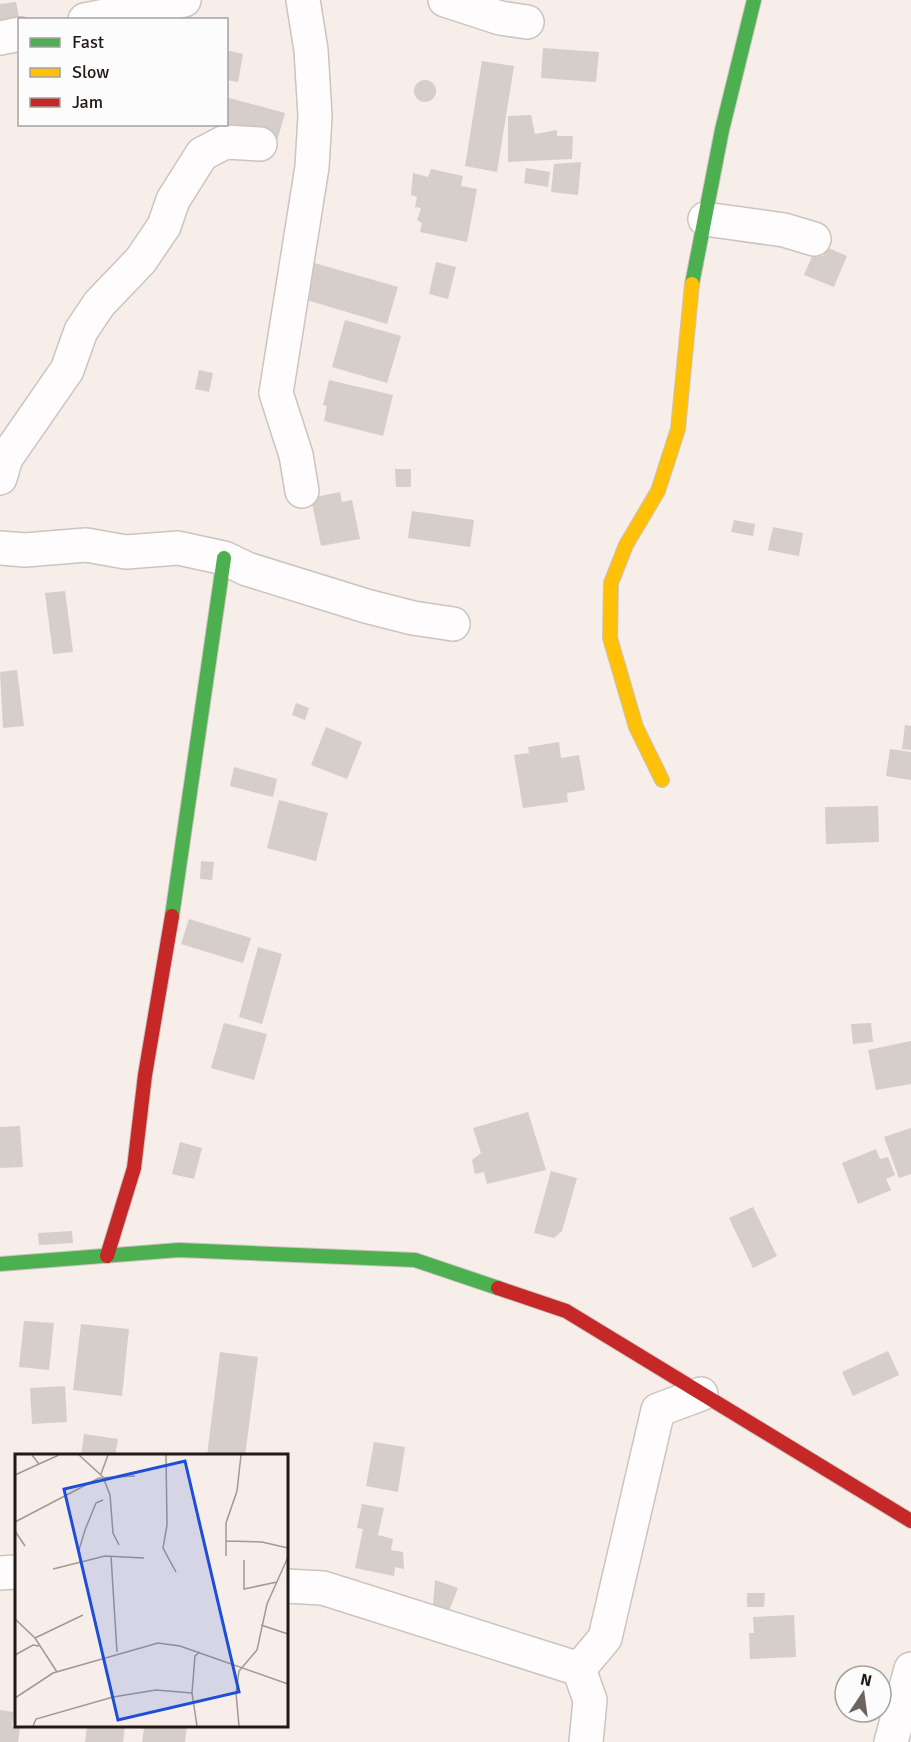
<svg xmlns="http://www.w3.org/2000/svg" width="911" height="1742" viewBox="0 0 911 1742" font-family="Signika,sans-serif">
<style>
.building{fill:#d6cec8}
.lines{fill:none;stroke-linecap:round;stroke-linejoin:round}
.street-casing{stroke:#cdc3bf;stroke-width:36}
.fast-casing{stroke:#cdc3bf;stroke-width:16}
.slow-casing{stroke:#cdc3bf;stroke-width:16}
.jam-casing{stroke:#cdc3bf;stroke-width:16}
.street{stroke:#fefcfc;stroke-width:33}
.fast{stroke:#4caf50;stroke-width:14}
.slow{stroke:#ffc107;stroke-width:14}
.jam{stroke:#c62828;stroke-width:14}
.inset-road{fill:none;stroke:#a29894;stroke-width:1.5}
.view{fill:#1d4ed8;fill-opacity:0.15;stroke:#1d4ed8;stroke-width:3}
.inset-edge{fill:none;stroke:#231915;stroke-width:3}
</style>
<rect width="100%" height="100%" fill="#f7ede9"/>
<!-- building -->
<g class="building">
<polygon points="16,2 20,22 0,25 0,4"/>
<polygon points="543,48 599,52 596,82 541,78"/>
<polygon points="226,50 243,54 238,82 226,80"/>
<polygon points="482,61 514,66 497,172 465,166"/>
<circle cx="425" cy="91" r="11"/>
<polygon points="226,97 285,113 277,141 220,125 226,124"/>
<polygon points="531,115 535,134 557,130 557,136 573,136 572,159 508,162 508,116"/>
<polygon points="581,162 578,195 551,192 554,164"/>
<polygon points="526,168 550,172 548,187 524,183"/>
<polygon points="431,169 463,176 461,186 477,189 467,242 420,232 422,223 417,220 421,208 415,207 417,197 411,195 413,173 428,177"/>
<polygon points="826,247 847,256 834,287 804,275 814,252 823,256"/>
<polygon points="311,262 398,287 387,324 300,298"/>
<polygon points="436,262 456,267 448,299 429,294"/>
<polygon points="345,320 401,336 387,383 332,367"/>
<polygon points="199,370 213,373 209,392 195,389"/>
<polygon points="329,380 393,395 383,436 324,421 327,406 323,405"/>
<polygon points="395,469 411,469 411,487 396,487"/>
<polygon points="340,492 342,502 352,500 360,539 321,546 311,498"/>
<polygon points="412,511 474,520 470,547 408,538"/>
<polygon points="734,520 755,524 753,536 731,532"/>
<polygon points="773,527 803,533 799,556 768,550"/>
<polygon points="65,591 73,652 53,654 45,593"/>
<polygon points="17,670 24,726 3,728 0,672"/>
<polygon points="296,703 309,708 305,720 292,715"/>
<polygon points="905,725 911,726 911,750 902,749"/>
<polygon points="326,727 362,742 347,779 311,765"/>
<polygon points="559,742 561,758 579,755 585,790 567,793 568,802 523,808 514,755 529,753 528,747"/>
<polygon points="890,749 911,752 911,780 886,776"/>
<polygon points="234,767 277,779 273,797 230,786"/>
<polygon points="279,800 328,813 316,861 267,848"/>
<polygon points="878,806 879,842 826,844 825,807"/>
<polygon points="201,861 214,862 212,880 200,879"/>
<polygon points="189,919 251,938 243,963 181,944"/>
<polygon points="258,947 282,954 262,1024 239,1017"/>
<polygon points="224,1023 267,1034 254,1080 211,1068"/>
<polygon points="871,1023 873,1042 853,1044 851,1024"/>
<polygon points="911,1041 911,1084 876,1090 868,1050"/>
<polygon points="528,1112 546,1170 487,1184 484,1172 475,1174 472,1160 481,1153 473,1128"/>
<polygon points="20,1126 23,1167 0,1168 0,1127"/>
<polygon points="911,1128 911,1174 899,1178 884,1137"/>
<polygon points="180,1142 202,1148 194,1179 172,1174"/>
<polygon points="876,1149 880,1159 888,1157 895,1175 886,1179 891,1190 858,1204 842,1163"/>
<polygon points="551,1171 577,1178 562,1231 554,1238 534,1233"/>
<polygon points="753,1207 777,1256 753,1268 729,1218"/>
<polygon points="72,1231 73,1243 39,1245 38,1233"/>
<polygon points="24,1321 54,1323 49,1370 19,1367"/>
<polygon points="81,1324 129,1329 122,1396 73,1390"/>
<polygon points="888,1351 899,1375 853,1396 842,1372"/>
<polygon points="220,1352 258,1357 245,1456 207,1456"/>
<polygon points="65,1386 67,1422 32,1424 30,1388"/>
<polygon points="84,1434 118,1439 115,1456 81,1456"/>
<polygon points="374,1442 405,1447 398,1492 366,1486"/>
<polygon points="362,1504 384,1508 378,1535 393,1539 391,1550 403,1552 404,1569 395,1567 394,1576 355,1568 363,1529 357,1528"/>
<polygon points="435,1580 458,1588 449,1611 433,1605"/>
<polygon points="747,1593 765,1593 764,1607 747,1607"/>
<polygon points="794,1615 796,1657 750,1659 749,1633 754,1633 753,1617"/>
<polygon points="0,1710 14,1712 12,1726 20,1727 18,1742 0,1742"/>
<polygon points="87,1726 125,1726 123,1742 85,1742"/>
<polygon points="130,1726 187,1726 185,1742 142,1742 144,1729"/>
</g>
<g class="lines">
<!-- street casing -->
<g class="street-casing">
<g id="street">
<polyline points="445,0 500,18 527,22"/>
<polyline points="85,20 184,0"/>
<polyline points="0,38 20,34"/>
<polyline points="705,219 784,230 814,239"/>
<polyline points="0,478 6,458 67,370 81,331 99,304 141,260 164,226 173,200 202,154 225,142 260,144"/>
<polyline points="302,491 296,455 276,393 312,167 315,116 311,50 303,0"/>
<polyline points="0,548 25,550 86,545 126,552 178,548 224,558 247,569 366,606 413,618 453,624"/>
<polyline points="0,1573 16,1572"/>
<polyline points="286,1586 323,1588 579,1669"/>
<polyline points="586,1742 590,1700 579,1669 605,1638 658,1410 701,1394"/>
<polyline points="891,1742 911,1669"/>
</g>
</g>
<!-- fast casing -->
<g class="fast-casing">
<g id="fast">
<polyline points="692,284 722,130 754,0"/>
<polyline points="172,916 224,558"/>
<polyline points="0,1264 179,1250 415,1260 498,1288"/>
</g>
</g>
<!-- slow casing -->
<g class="slow-casing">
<polyline id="slow" points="662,780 636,727 610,638 611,583 626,545 658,491 678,429 692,284"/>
</g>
<!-- jam casing -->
<g class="jam-casing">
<g id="jam">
<polyline points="107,1256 134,1168 145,1075 172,916"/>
<polyline points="498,1288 566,1311 911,1521"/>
</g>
</g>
<!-- street -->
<use href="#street" class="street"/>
<!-- fast -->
<use href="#fast" class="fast"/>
<!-- slow -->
<use href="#slow" class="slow"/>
<!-- jam -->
<use href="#jam" class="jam"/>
</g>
<!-- overview -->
<g transform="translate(15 1454)">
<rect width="273" height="273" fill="#f7ede9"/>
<path class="inset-road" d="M17,1L24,10L44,1M64,1L88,23L95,41L98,79L104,91M151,1L152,71L148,94L161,118M86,20L93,1M0,21L24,10M0,68L84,24L120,22M0,77L10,92M211,87L247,88L273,94M96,102L102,198M211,102V69L222,37L226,1M229,106V135L262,128M66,108L64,96L70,76L81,49L88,46M38,115L90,102L129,104M0,165L20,184L42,218M246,171L273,180M20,184L68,161M0,201L18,191L24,192M0,244L38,219L143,189L165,192L273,230M18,272L21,265L98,243L141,236L177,239M182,272L177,239L180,202L185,198M224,272L221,239L224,217L242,196L252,150L273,103"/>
<path class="view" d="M170,7L224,238L103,266L49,35Z"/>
<rect width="273" height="273" class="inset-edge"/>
</g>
<!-- legend -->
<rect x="18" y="18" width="210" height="108" fill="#fcfcfc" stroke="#a5a1a0" stroke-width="1.5"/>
<rect x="30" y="38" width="30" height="9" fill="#4caf50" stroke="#a5a1a0" stroke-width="1.5"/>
<text x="72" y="48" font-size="18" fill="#231915">Fast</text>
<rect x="30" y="68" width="30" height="9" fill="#ffc107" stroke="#a5a1a0" stroke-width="1.5"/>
<text x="72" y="78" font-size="18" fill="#231915">Slow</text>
<rect x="30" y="98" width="30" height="9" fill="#c62828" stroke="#a5a1a0" stroke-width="1.5"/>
<text x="72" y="108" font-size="18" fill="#231915">Jam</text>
<!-- north arrow -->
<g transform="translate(863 1694) rotate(13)"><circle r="28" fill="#fcfcfc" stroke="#a5a1a0" stroke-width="1.5"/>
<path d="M0-4.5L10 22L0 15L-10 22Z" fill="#6d635f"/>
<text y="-9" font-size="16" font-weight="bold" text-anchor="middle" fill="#231915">N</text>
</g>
</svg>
